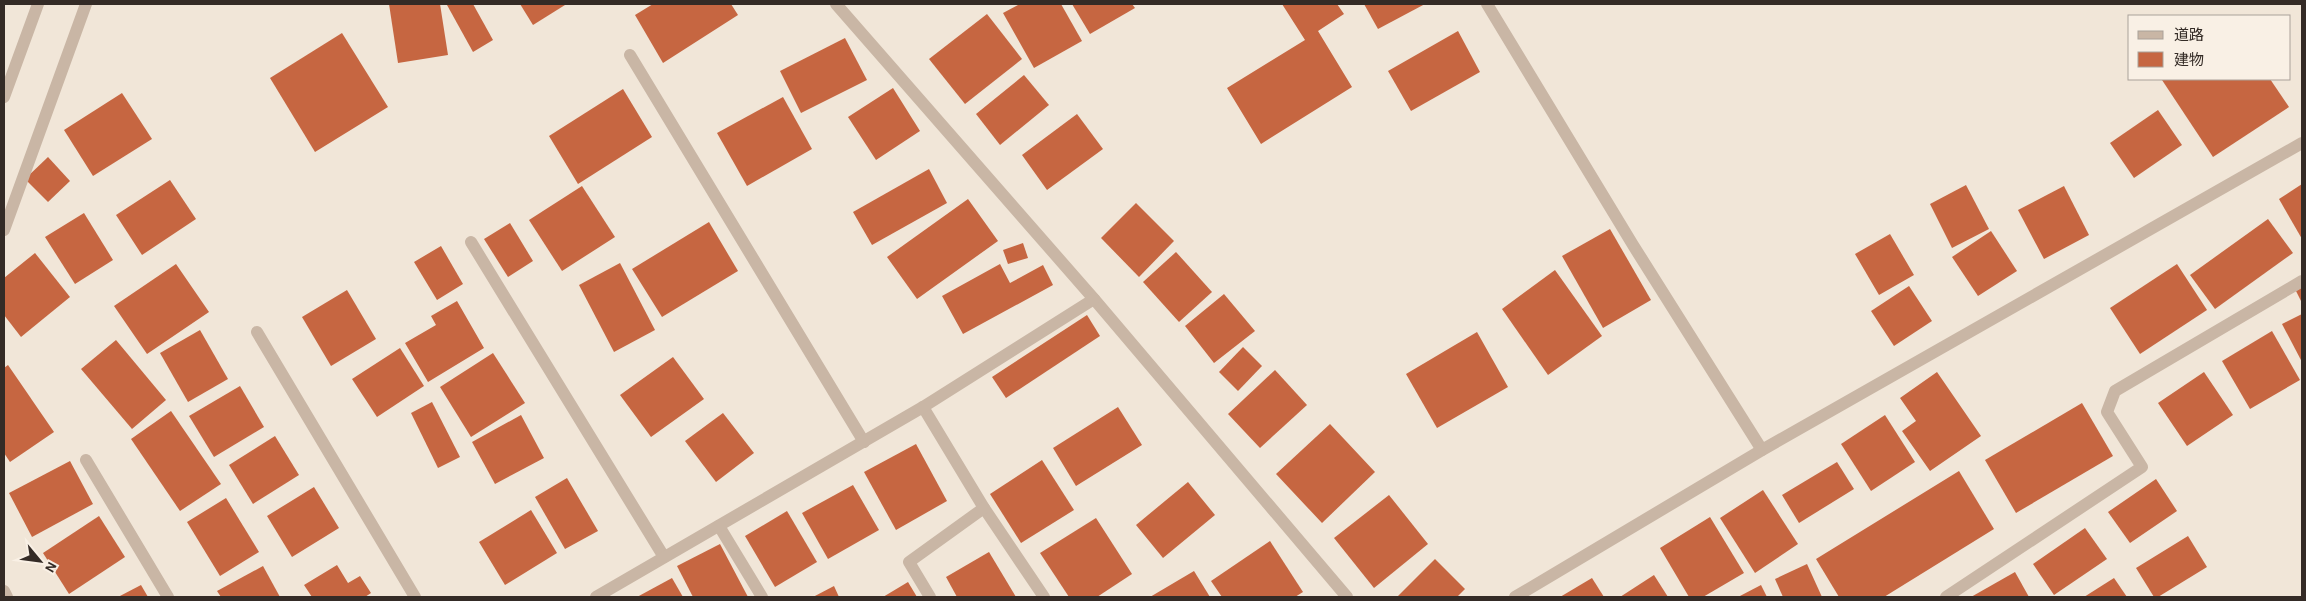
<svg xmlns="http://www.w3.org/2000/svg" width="2306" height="601" viewBox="0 0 2306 601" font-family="'Alegreya Sans','Noto Sans JP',sans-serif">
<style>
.building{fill:#c66641}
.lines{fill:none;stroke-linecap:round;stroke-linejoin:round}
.pedestrian{stroke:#c9b6a5;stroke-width:12}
.minor{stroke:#c9b6a5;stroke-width:12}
</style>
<rect width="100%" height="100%" fill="#f1e6d8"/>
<!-- building -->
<g class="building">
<polygon points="389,4 440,4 448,55 398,63"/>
<polygon points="450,4 473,4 493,40 473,52 447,5"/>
<polygon points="520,4 565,4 565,5 533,25"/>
<polygon points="653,4 731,4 738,15 663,63 635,15"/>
<polygon points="1020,4 1061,4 1082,41 1034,68 1003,13"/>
<polygon points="1072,4 1132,4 1135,8 1090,34"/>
<polygon points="1282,4 1337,4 1344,14 1318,31 1352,87 1261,144 1227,88 1305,40"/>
<polygon points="1364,4 1425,4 1378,29"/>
<polygon points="987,14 1022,59 965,104 929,59"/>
<polygon points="1458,31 1480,72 1411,111 1388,71"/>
<polygon points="342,33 388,107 315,152 270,78"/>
<polygon points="845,38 867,80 801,113 780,71"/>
<polygon points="1024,75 1049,105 1000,145 976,114"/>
<polygon points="2165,79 2270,79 2289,107 2213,157 2162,80"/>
<polygon points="893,88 920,131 876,160 848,117"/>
<polygon points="623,89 652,137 578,184 549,136"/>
<polygon points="122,93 152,139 93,176 64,130"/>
<polygon points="783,97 812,149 747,186 717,133"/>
<polygon points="2158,110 2182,145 2134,178 2110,143"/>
<polygon points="1077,114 1103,149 1047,190 1022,155"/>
<polygon points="48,157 70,181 48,202 25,179"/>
<polygon points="929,169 947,203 872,245 853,212"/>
<polygon points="170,180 196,219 142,255 116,215"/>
<polygon points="2302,184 2302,239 2279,199"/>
<polygon points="1966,185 1989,229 1952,248 1930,204"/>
<polygon points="582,186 615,237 562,271 529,220"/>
<polygon points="2064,186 2089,235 2044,259 2018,210"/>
<polygon points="968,199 998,241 917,299 887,257"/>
<polygon points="1136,203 1174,241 1139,277 1101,238"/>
<polygon points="84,213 113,260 75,284 45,237"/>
<polygon points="2268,219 2293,253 2215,309 2190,275"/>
<polygon points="709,222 738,271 662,317 632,269"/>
<polygon points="510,223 533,261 508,277 484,239"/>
<polygon points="1610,229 1651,300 1603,328 1562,256"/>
<polygon points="1991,231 2017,271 1978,296 1952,257"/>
<polygon points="1890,234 1914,275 1879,295 1855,254"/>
<polygon points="1023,243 1028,258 1008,264 1003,250"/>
<polygon points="441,246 463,284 437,300 414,262"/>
<polygon points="1176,252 1212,292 1179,322 1143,282"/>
<polygon points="35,253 70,297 21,337 4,315 4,278"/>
<polygon points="620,263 655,330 614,352 579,285"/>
<polygon points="176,264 209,312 147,354 114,306"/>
<polygon points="1000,264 1010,283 1043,265 1053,285 963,334 942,296"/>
<polygon points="2177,264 2207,310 2140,354 2110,308"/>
<polygon points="1555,270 1602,336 1548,375 1502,309"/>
<polygon points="1909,286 1932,321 1894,346 1871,311"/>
<polygon points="2302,287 2302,303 2296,291"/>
<polygon points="347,290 376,339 331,366 302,317"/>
<polygon points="1224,294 1255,331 1214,363 1185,326"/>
<polygon points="457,301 484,348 428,382 405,343 436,325 431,316"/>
<polygon points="2302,314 2302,362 2282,324"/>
<polygon points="1087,315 1100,336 1006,398 992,377"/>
<polygon points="200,330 228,379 188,402 160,353"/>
<polygon points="2272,331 2300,380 2250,409 2222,361"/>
<polygon points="1477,332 1508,387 1437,428 1406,374"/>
<polygon points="116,340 166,400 132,429 81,369"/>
<polygon points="1243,347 1262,366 1238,391 1219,372"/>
<polygon points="400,348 424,386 377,417 352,379"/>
<polygon points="493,353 525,403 471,437 440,387"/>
<polygon points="673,357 704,399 651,437 620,395"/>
<polygon points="8,365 54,432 10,462 4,453 4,368"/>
<polygon points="1275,370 1307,405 1260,448 1228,414"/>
<polygon points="1937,372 1981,436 1930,471 1902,431 1916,421 1900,398"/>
<polygon points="2204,372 2233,415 2187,446 2158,403"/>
<polygon points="240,386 264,427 214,457 189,416"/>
<polygon points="432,402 460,457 438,468 411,413"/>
<polygon points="2082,403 2113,456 2016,513 1985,460"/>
<polygon points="1118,407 1142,445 1076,486 1053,448"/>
<polygon points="171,411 221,484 180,511 131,439"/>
<polygon points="723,413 754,453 716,482 685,441"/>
<polygon points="521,415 544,458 495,484 472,442"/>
<polygon points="1885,415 1915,462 1871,491 1841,444"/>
<polygon points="1330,424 1375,472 1322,523 1276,474"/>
<polygon points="275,436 299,475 253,504 229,465"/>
<polygon points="916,444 947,501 896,530 864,472"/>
<polygon points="1042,460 1074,510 1021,543 990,494"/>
<polygon points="70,461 93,504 32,537 9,493"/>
<polygon points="1837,462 1854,489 1799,523 1782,495"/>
<polygon points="1959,471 1994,529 1884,597 1839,597 1816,559"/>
<polygon points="567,478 598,531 565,549 535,497"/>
<polygon points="2156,479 2177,511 2130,543 2108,512"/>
<polygon points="1188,482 1215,515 1163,558 1136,525"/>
<polygon points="853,485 879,530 828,559 802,513"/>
<polygon points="314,487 339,528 292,557 267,516"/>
<polygon points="1763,490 1798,544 1755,573 1720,518"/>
<polygon points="1389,495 1428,544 1374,588 1334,538"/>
<polygon points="226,498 259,552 220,576 187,522"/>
<polygon points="531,510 557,553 505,585 479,542"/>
<polygon points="787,511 817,562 775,587 745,536"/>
<polygon points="99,516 125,557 69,594 43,553"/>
<polygon points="1710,517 1744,573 1703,597 1689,597 1660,548"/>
<polygon points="1096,518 1132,574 1097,597 1069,597 1040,553"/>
<polygon points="2085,528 2107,559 2054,595 2033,564"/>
<polygon points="2188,536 2207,567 2158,597 2154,597 2136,568"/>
<polygon points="1270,541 1303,592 1295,597 1222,597 1211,581"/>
<polygon points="720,544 748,597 693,597 677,566"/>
<polygon points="989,552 1016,597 957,597 946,577"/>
<polygon points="1435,559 1465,589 1457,597 1397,597"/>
<polygon points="1807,564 1822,597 1783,597 1775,579"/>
<polygon points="337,565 348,583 360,576 371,593 365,597 312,597 304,585"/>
<polygon points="263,566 280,597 221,597 217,591"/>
<polygon points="1194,571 1210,597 1150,597"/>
<polygon points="2015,572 2029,597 1971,597"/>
<polygon points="1654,575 1668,597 1620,597"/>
<polygon points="672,578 683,597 637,597"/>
<polygon points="1592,578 1604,597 1560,597"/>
<polygon points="2114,578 2127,597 2084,597"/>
<polygon points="908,582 917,597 883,597"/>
<polygon points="141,585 148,597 118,597"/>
<polygon points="1761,585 1767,597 1738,597"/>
<polygon points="834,586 839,597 813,597"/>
</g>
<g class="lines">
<!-- pedestrian -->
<polyline class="pedestrian" points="4,97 38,4"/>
<!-- minor -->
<g class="minor">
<polyline points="836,4 1094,299 1347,597"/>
<polyline points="1487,4 1633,245 1762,450"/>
<polyline points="630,55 864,442"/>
<polyline points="4,230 86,4"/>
<polyline points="471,242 664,557"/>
<polyline points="257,332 415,597"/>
<polyline points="923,407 984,508 1044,597"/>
<polyline points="86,460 168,597"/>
<polyline points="719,526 762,597"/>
<polyline points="4,591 7,597"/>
<polyline points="596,597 923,407 1094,299"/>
<polyline points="930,597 909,562 984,508"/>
<polyline points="1515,597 1762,450 2302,143"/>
<polyline points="1946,597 2142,467 2107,412 2115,391 2302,281"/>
</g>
</g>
<!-- border -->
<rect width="2306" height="601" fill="none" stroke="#342b26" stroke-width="10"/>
<!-- legend -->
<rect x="2128" y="15" width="162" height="65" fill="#f9f0e5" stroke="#aaa199"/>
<rect x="2138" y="31" width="25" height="8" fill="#c9b6a5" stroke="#aaa199"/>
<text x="2174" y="40" font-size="15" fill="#342b26">道路</text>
<rect x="2138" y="52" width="25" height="15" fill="#c66641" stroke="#aaa199"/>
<text x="2174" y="65" font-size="15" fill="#342b26">建物</text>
<!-- north arrow -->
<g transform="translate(40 561) rotate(119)" stroke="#f9f0e5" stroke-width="4" paint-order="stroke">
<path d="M0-4L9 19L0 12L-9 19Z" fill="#342b26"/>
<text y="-8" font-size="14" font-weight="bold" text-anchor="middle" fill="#342b26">N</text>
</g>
</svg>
